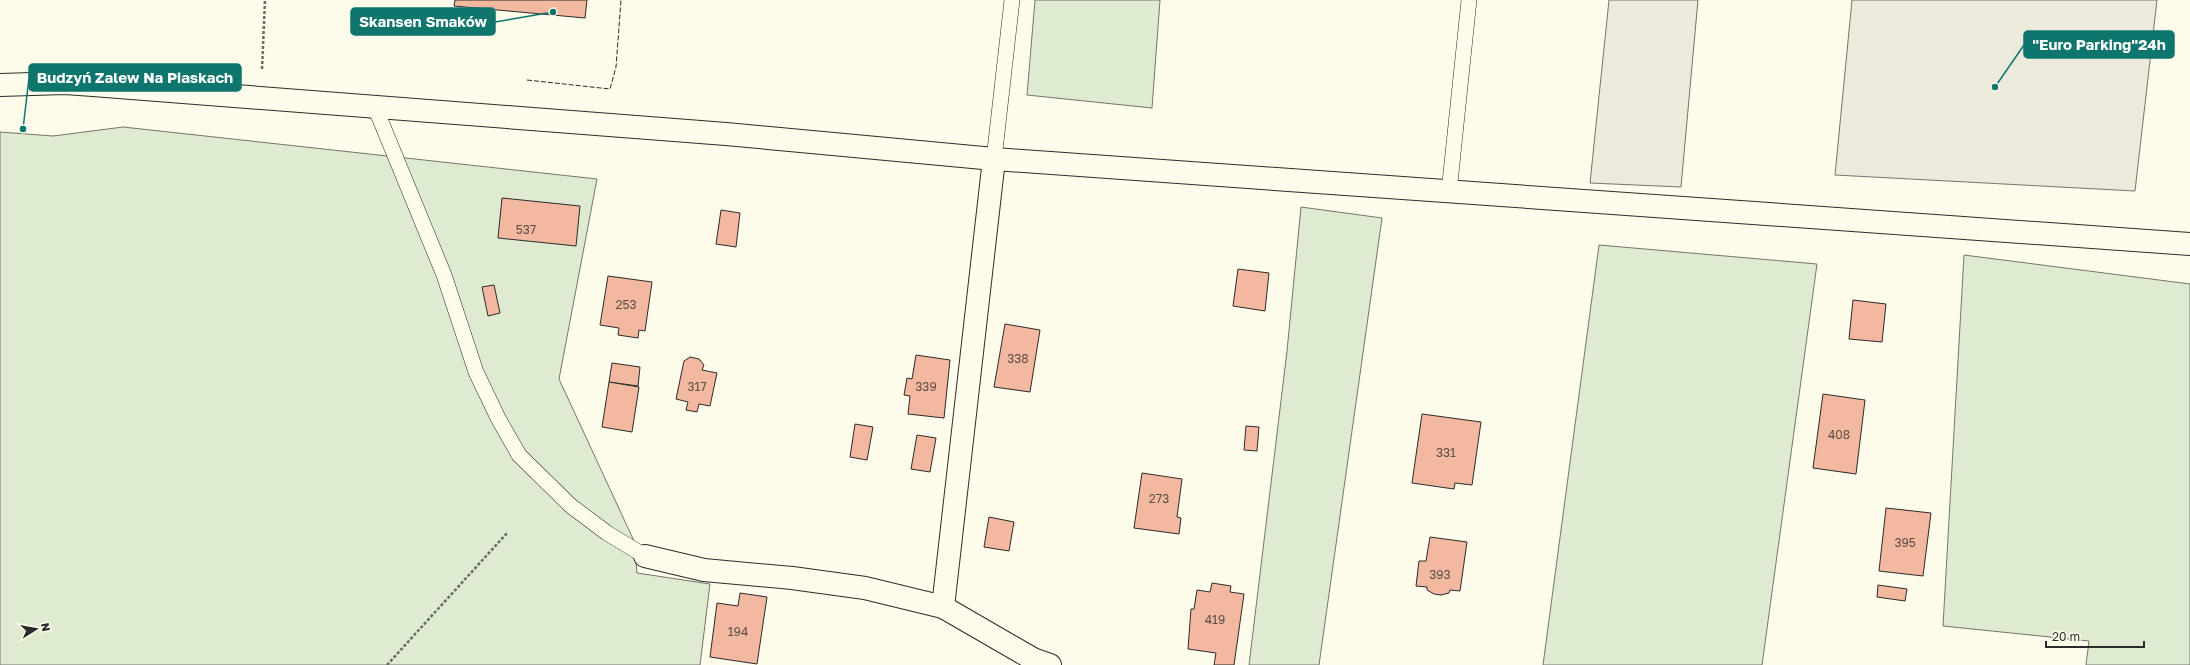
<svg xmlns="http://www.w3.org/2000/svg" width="2190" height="665" viewBox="0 0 2190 665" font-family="'Golos Text',sans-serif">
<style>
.green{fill:#deebd1;stroke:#74746e}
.parking{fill:#eceadb;stroke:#74746e}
.building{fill:#f2b8a0;stroke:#2b2b2b}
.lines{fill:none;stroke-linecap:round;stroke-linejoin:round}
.lane-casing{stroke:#2b2b2b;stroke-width:16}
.street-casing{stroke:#2b2b2b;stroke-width:24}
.secondary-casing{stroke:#2b2b2b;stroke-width:24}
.path{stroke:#6a6964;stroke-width:2.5;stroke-dasharray:3 2;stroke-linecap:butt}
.lane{stroke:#fdfbea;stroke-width:15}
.street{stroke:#fdfbea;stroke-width:22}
.secondary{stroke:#fdfbea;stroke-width:22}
.fence{stroke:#2b2b2b;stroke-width:1;stroke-dasharray:5 2;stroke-linecap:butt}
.labels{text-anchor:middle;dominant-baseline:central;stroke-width:3;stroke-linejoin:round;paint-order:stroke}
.number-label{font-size:12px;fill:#5d4e48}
.leader{fill:none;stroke:#0f766e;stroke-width:1.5}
.callout-dot{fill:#0f766e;stroke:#fdfbea;stroke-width:1.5}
.callout{fill:#0f766e;stroke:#0f766e;stroke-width:1.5}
.callout-label{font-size:15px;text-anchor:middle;font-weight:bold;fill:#fff}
</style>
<rect width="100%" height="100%" fill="#fdfbea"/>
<!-- green -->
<g class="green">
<polygon points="1035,0 1160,0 1152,108 1027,95"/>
<polygon points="123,127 597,179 559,379 634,541 637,573 710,584 700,665 0,665 0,132 53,136"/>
<polygon points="1301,207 1382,218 1319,665 1249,665 1287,351"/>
<polygon points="1599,245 1817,264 1762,665 1543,665"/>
<polygon points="1964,255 2190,284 2190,665 2086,665 2089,641 1943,626"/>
</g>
<!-- parking -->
<g class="parking">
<polygon points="1609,0 1698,0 1681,187 1590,183"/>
<polygon points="1852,0 2157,0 2135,191 1835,175"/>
</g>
<!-- building -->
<g class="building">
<polygon points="455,0 587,0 585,18 454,6"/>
<polygon points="502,198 580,206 576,246 498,238"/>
<polygon points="721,210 740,213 736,247 716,244"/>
<polygon points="1238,269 1269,273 1265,311 1233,306"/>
<polygon points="608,276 652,282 645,331 639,330 638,338 618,335 619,328 600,325"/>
<polygon points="494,285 500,313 488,316 482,287"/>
<polygon points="1853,300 1886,304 1882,342 1849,339"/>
<polygon points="1005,324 1040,330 1030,392 994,387"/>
<polygon points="916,355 950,360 944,418 908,414 910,396 904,395 907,378 912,379"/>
<polygon points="690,357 699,359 704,365 702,370 717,373 710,406 699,404 697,412 686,410 688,402 676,399 684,361"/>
<polygon points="612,363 640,367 638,386 609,382"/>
<polygon points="609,382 639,387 632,432 602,427"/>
<polygon points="1823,394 1865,400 1856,474 1813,468"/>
<polygon points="1422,414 1481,422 1472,485 1455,483 1454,489 1412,483"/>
<polygon points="855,424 873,427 867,460 850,457"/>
<polygon points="1246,426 1259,427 1257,451 1244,450"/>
<polygon points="917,435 936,438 930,472 911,469"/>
<polygon points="1142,473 1182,479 1177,517 1181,518 1179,534 1134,528"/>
<polygon points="1886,508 1931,513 1923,576 1879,571"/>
<polygon points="989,517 1014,522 1009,551 984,547"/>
<polygon points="1430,537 1467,542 1460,591 1450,590 1449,593 1441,595 1434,594 1427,590 1427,587 1416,586 1419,561 1426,561"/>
<polygon points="1212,583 1231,586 1230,592 1244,594 1234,665 1214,665 1216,653 1188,649 1191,609 1194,609 1197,590 1210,592"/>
<polygon points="1878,585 1907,589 1905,601 1877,597"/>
<polygon points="740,593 767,597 757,664 710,657 717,603 738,606"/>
</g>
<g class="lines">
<!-- lane casing -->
<g class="lane-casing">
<g id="lane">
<polyline points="375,107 444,275 476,372 498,418 519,455 571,506 607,533 645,556"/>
<polyline points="994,159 1012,0"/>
<polyline points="1449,192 1469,0"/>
</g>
</g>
<!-- street casing -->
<g class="street-casing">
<g id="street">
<polyline points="645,556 704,570 792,578 865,588 943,607 1033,659 1050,665"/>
<polyline points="943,607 994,159"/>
</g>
</g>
<!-- secondary casing -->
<g class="secondary-casing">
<polyline id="secondary" points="0,85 65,83 93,85 726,134 994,159 2190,244"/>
</g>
<!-- path -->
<g class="path">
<polyline points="262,69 265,0"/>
<polyline points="387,665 508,532"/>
</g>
<!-- lane -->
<use href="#lane" class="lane"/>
<!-- street -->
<use href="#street" class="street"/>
<!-- secondary -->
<use href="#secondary" class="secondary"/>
<!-- fence -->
<polyline class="fence" points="527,80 610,89 616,67 621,0"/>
</g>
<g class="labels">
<!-- number labels -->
<g class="number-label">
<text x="526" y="229">537</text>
<text x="626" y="304">253</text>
<text x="1018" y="358">338</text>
<text x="697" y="386">317</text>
<text x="926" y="386">339</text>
<text x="1839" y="434">408</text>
<text x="1446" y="452">331</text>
<text x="1159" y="498">273</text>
<text x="1905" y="542">395</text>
<text x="1440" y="574">393</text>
<text x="1215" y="619">419</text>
<text x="738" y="631">194</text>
</g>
</g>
<!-- callouts -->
<path class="leader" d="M553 12L495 22M1995 87L2024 45M23 129L29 78"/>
<g class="callout-dot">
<circle cx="553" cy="12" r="4"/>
<circle cx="1995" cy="87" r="4"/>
<circle cx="23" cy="129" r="4"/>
</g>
<g class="callout">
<rect x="351" y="8" width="144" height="27" rx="4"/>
<rect x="2024" y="31" width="150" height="27" rx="4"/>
<rect x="29" y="64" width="212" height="27" rx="4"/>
</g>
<g class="callout-label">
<text x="423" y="27">Skansen Smaków</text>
<text x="2099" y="50">"Euro Parking"24h</text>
<text x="135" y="83">Budzyń Zalew Na Piaskach</text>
</g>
<!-- north arrow -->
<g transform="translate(36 629) rotate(79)" stroke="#fdfbea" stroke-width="3" paint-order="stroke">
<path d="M0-3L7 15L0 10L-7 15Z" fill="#2b2b2b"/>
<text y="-6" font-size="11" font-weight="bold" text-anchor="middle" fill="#2b2b2b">N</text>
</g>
<!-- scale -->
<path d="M2046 641v6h98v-6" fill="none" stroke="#2b2b2b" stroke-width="2"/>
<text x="2052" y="641" font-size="12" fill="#2b2b2b" stroke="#fdfbea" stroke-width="3" paint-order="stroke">20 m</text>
</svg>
